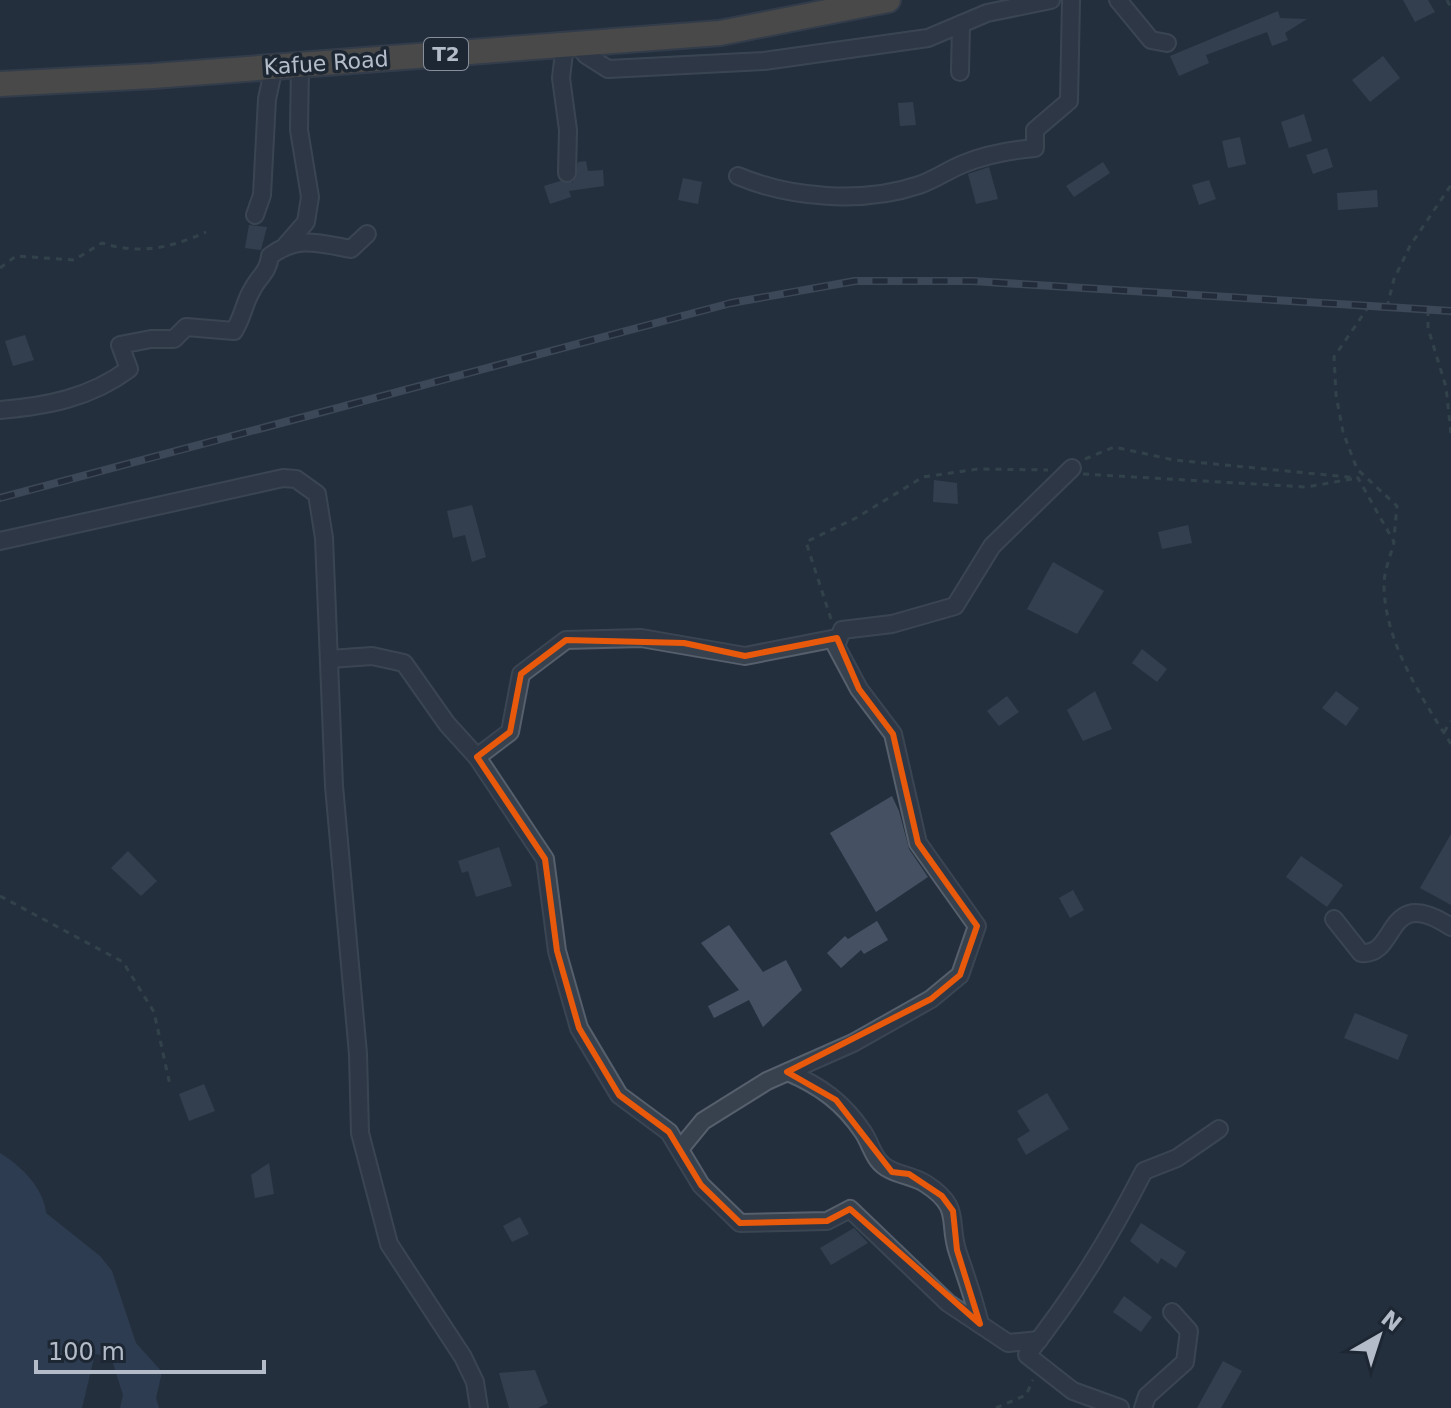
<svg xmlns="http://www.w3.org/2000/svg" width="1451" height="1408" viewBox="0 0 1451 1408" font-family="'DejaVu Sans',sans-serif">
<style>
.water{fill:#394c67}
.building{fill:#455162}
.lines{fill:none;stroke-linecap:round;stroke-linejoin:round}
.minor-casing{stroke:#565f6c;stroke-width:20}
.highway-casing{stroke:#434c59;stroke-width:28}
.path{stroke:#44595c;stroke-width:3;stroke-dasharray:6 6;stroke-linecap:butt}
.minor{stroke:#38414e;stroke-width:16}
.highway{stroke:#746855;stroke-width:24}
.rail-casing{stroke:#5a6575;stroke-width:8}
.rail{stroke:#1d2633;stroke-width:5;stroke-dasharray:15;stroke-linecap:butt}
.marked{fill:none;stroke:#e8590c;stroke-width:6;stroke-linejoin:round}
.labels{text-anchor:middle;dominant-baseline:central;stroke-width:7;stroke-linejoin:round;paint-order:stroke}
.shield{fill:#1d2633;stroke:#878f9c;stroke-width:2}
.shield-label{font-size:20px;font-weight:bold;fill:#b4bcc9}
.street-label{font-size:22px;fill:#b4bcc9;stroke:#1d2633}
</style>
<rect width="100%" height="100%" fill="#242f3e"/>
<!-- water -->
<path class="water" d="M0,1153C20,1165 44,1188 46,1213L100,1256L112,1271L136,1343L162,1372L156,1398L159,1408H120L123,1395L111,1357L95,1354L82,1408H0Z"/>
<!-- building -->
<g class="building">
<polygon points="1403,0 1428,0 1435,12 1415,22"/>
<polygon points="1278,11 1280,18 1307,19 1285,33 1288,40 1272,46 1267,32 1206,55 1209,63 1179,76 1170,56"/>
<polygon points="1383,56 1400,78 1370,102 1352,80"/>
<polygon points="913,102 916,125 900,126 898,103"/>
<polygon points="1304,114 1312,141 1289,148 1281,122"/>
<polygon points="1240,137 1246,164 1228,168 1222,141"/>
<polygon points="1327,148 1333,167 1313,174 1306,155"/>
<polygon points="586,161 588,171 603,170 604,186 569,191 571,197 550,204 544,186 560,181 573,182 578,162"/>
<polygon points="1103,162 1110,173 1074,197 1066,186"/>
<polygon points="989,167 998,199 976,204 968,174"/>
<polygon points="683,178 702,182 698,204 678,200"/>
<polygon points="1209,180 1216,199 1199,205 1192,185"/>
<polygon points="1377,190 1378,207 1338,210 1337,193"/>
<polygon points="249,225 267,227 261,250 245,248"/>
<polygon points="25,335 34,360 13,366 5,341"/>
<polygon points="934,480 957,483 958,504 933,502"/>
<polygon points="472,505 486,557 472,562 465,535 453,538 447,511"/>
<polygon points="1188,525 1192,543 1162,549 1158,532"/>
<polygon points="1053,562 1104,591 1077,634 1027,609"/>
<polygon points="1142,649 1167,669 1157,682 1132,663"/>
<polygon points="1095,691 1112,729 1083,741 1067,710"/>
<polygon points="1336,691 1359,708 1346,726 1322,708"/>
<polygon points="1007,696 1019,712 999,726 987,711"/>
<polygon points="892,796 899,811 909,849 928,877 876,912 830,833"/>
<polygon points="1451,834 1451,905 1420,888"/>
<polygon points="499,847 512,886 476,897 468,871 462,873 458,861"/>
<polygon points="128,851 157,881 141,896 111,868"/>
<polygon points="1301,856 1343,885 1327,907 1286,877"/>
<polygon points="1073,890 1084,910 1070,918 1059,898"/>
<polygon points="877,921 888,940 864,954 861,950 841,968 827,953 845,936 848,939"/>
<polygon points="729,925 763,972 786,960 802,990 763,1027 749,1000 714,1018 708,1006 739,990 701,943"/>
<polygon points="1355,1013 1408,1035 1398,1060 1344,1038"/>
<polygon points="204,1084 215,1111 189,1121 179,1094"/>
<polygon points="1047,1093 1069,1129 1026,1155 1017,1139 1030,1131 1017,1111"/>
<polygon points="269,1163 274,1194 255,1198 251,1175"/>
<polygon points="520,1217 529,1234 512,1242 503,1226"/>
<polygon points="1141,1223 1186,1252 1176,1268 1161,1258 1158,1264 1130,1241"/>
<polygon points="854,1228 868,1243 831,1265 820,1248"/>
<polygon points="1124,1296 1152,1317 1141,1332 1113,1312"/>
<polygon points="1223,1361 1242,1371 1221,1408 1197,1408"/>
<polygon points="535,1370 548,1403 538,1408 509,1408 499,1373"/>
</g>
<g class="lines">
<!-- minor casing -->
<g class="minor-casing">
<g id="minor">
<polyline points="1118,0 1151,40 1167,43"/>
<polyline points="577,43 586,55 608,69 764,61 928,38 987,13 1051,0"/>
<polyline points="565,44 561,78 568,130 567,173"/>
<polyline points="960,72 961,24"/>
<path d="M738,176C790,198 863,204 919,185C934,180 948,170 963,164C987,154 1011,150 1035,148V130L1069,101L1071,0"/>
<polyline points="255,215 262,195 267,99 274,67"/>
<polyline points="286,245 306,222 310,197 299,130 300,65"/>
<path d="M0,410C47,406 90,398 129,369L120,345L151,339H174L186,327L234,331C243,317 244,303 252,290C259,276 268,273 270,256C298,235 318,243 351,249L367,234"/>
<polyline points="0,541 283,478 296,479 317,494 324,538 334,786 358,1054 360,1133 389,1244 463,1357 475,1382 479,1408"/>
<polyline points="330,659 372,656 404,663 447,724 477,757 510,732 521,674 566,640 641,638 745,656 837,638"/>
<polyline points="477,757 545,859 557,951 579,1028 619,1095 669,1132 701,1185 740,1223 827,1221 850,1209 948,1303 1008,1343 1039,1340"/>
<path d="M1334,919L1361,953C1399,957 1384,883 1451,927"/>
<path d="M788,1072C820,1086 843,1102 863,1132C869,1141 872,1152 878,1160C889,1175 911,1174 926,1184C963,1208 947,1222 958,1253C966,1277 974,1299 980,1324"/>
<polyline points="680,1149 703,1121 767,1081 853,1043 931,999 960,975 977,926 918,843 893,734 859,689 836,646 842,630 892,624 955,606 992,546 1072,468"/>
<path d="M1120,1408L1073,1391L1027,1355C1075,1294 1109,1239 1144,1171L1177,1158L1219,1129"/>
<polyline points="1143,1408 1147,1396 1185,1362 1189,1331 1172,1312"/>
</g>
</g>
<!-- highway casing -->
<g class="highway-casing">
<polyline id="highway" points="0,84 153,76 720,33 888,0"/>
</g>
<!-- path -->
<g class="path">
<polyline points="1447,0 1451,8"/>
<path d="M0,268L16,256L74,260L102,243C141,255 170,248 206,232"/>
<polyline points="1369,306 1334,357 1336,395 1343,432 1357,469 1397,506 1394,538"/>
<polyline points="1387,307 1394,279 1410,246 1451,185"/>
<polyline points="1428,310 1428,328 1446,387 1451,434"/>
<path d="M1085,459L1114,447L1174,460L1358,478L1394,542C1391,555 1384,571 1384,584C1384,642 1422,698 1451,744"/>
<polyline points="1083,474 1306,487 1358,478"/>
<polyline points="831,619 806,542 856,518 923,477 978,469 1048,470"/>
<polyline points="1444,732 1451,721"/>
<polyline points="0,896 123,962 154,1012 170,1085"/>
<polyline points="996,1408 1026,1395 1033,1380"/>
</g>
<!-- minor -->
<use href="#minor" class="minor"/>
<!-- highway -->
<use href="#highway" class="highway"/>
<!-- rail casing -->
<g class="rail-casing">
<polyline id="rail" points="0,498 731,303 855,281 972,281 1451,311"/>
</g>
<!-- rail -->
<use href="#rail" class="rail"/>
</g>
<!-- marked area -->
<path d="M0 0H1451V1408H0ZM837,638L859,689L893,734L918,843L977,926L960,975L931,999L787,1072L836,1100L892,1172L909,1174L942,1196L953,1211L957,1250L980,1324L850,1209L827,1221L740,1223L701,1185L669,1132L619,1095L579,1028L557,951L545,859L477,757L510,732L521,674L566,640L684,643L745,656Z" fill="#242f3e" fill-opacity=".55" fill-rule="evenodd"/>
<path class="marked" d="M837,638L859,689L893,734L918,843L977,926L960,975L931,999L787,1072L836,1100L892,1172L909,1174L942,1196L953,1211L957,1250L980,1324L850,1209L827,1221L740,1223L701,1185L669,1132L619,1095L579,1028L557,951L545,859L477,757L510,732L521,674L566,640L684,643L745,656Z"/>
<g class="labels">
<!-- shield labels -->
<rect class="shield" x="424" y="38" width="44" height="32" rx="6"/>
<g class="shield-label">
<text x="446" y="54">T2</text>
</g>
<!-- street labels -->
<g class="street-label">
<text transform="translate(326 63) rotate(-4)">Kafue Road</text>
</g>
</g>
<!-- north arrow -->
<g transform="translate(1379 1336) rotate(39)" stroke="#1d2633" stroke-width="6" paint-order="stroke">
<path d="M0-6L14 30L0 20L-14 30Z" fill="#b4bcc9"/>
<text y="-12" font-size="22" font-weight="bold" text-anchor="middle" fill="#b4bcc9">N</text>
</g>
<!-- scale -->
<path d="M36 1360v12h228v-12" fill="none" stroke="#b4bcc9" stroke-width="4"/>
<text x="48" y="1360" font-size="24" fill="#b4bcc9" stroke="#1d2633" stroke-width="6" paint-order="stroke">100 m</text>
</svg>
